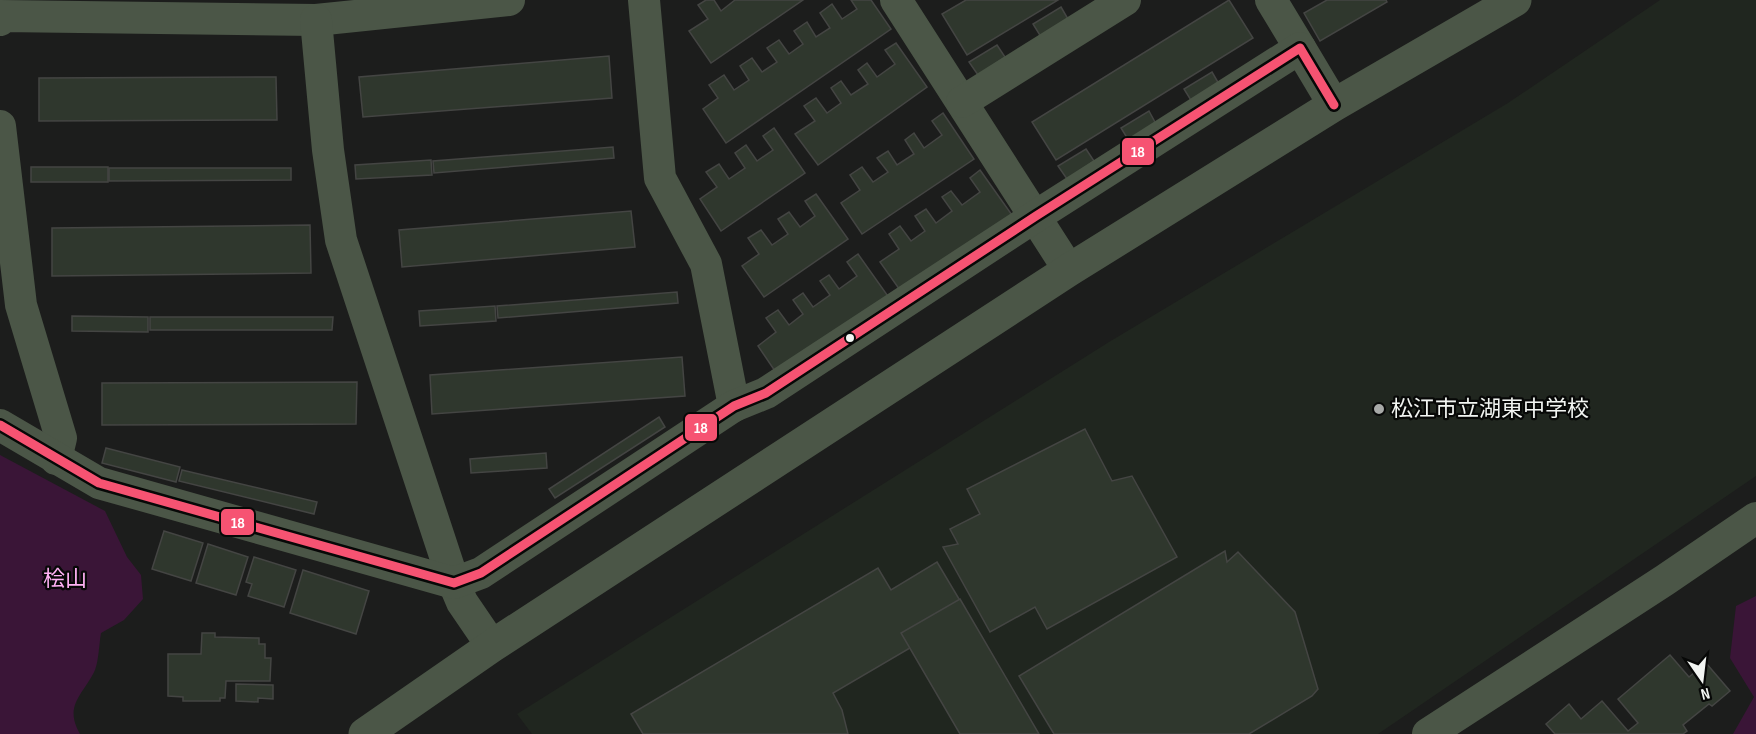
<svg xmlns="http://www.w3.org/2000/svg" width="1756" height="734" viewBox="0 0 1756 734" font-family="'Sofia Sans Condensed','Noto Sans JP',sans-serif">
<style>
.built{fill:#20261f}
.green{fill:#3a1537}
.building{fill:#2f372d;stroke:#444543;stroke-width:1.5}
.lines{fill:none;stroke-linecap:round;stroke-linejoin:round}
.minor{stroke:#4b5647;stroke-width:32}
.tertiary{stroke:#4b5647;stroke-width:33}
.bus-1-casing{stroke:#070807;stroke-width:14}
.bus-1{stroke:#f65372;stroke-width:9}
.bus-dot{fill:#f2f5f2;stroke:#070807;stroke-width:2}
.poi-dot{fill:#a7a9a7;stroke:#070807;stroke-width:2}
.labels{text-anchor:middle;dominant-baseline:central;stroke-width:4.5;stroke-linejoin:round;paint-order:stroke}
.poi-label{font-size:22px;fill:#f2f5f2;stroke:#070807;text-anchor:start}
.park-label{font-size:22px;fill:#ffb1f4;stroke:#070807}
.line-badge{stroke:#070807;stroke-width:2}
.badge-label{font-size:16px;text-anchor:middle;font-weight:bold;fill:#fff}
</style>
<rect width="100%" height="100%" fill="#1c1d1c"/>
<!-- built -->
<polygon class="built" points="1660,0 1756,0 1756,476 1378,734 532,734 517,714 1109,342 1508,103"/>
<!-- green -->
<g class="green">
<path d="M0,455L105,511L127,557L141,575L143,599L124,620L101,633C99,644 99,659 95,670C84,694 63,705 80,734H0Z"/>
<polygon points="1756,596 1756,734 1733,734 1754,697 1730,658 1736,606"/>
</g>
<!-- building -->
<g class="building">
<polygon points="706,0 714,0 721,11 735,0 803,0 711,63 689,31 708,19 698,5"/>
<polygon points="851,0 871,0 891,29 726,143 703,109 718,98 709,85 724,75 734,90 749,80 740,66 752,58 762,72 777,62 767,48 779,40 789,54 803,44 794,31 807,22 816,37 830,28 820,13 832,4 842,19 857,9"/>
<polygon points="966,0 1058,0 967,55 942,14"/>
<polygon points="1229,0 1253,38 1056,160 1032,122"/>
<polygon points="1327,0 1386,0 1387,2 1320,41 1304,13"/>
<polygon points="1061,7 1068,19 1041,37 1033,24"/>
<polygon points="896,43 927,87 818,165 795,134 815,121 804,106 816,98 827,113 841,103 831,88 841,81 851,95 868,84 858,70 867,63 877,77 895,64 885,50"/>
<polygon points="997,45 1005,57 978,75 969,62"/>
<polygon points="609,56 612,98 363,117 359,77"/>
<polygon points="1212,72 1219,84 1192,102 1184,89"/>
<polygon points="276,77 277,120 39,121 39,78"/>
<polygon points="1149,111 1156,124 1129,141 1121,128"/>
<polygon points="943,113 974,159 862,234 841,203 860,190 850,175 862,167 873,182 888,172 877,158 888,151 897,165 914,154 905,140 914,133 924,148 942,135 932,121"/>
<polygon points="774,128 805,173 721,231 700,199 717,187 706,172 719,164 729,179 745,168 735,153 746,145 757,161 773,150 763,136"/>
<polygon points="613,147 614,158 434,173 433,161"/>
<polygon points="1086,149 1094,161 1067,179 1058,166"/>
<polygon points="431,160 432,175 356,179 355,165"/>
<rect x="31" y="167" width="77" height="15"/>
<polygon points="109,168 291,168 291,180 109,181"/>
<polygon points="980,170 1012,215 902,293 880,262 899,249 889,234 900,226 911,241 925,231 915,216 926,209 936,223 952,211 942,197 951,191 962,205 980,192 970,178"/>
<polygon points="816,194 848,239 764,297 742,266 759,254 748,238 761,230 772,245 788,234 778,219 789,212 800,227 815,216 805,201"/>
<polygon points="631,211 635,247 402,267 399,230"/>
<polygon points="310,225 311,273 52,276 52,228"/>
<polygon points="858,254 890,299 779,377 758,346 776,332 766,318 778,310 789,325 803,314 793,300 803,293 813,307 830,295 820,281 829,275 839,289 857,276 847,262"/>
<polygon points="677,292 678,303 498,318 497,306"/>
<polygon points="495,306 496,321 420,326 419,311"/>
<polygon points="72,316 148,317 148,332 72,331"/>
<polygon points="150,317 333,317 332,330 150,330"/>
<polygon points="682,357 685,396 432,414 430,375"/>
<polygon points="357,382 356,424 102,425 102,383"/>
<polygon points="659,417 665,427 555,498 549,489"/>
<polygon points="1085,429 1112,481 1132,476 1177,557 1047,629 1035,607 990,632 943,547 958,544 950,529 980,514 967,489"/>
<polygon points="106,448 180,467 176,482 102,463"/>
<polygon points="546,453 547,468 471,473 470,459"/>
<polygon points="182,470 317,502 314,514 179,481"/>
<polygon points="164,531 203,543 191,581 152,569"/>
<polygon points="208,544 248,557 236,595 196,583"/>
<polygon points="1225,551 1227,562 1238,552 1295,612 1318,689 1312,696 1249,734 1054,734 1019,676"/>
<polygon points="254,557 296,570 284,607 248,596 252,584 246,582"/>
<polygon points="937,562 968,614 833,693 842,710 848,734 643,734 631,714 878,568 891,590"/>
<polygon points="303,570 369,591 356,634 290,613"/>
<polygon points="960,599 1039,734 960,734 901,633"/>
<polygon points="202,633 215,633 215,637 259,638 259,644 265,644 265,658 271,658 270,681 226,681 225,698 220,698 220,701 183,701 183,697 168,696 168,654 201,654"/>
<polygon points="1670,655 1689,677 1706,663 1730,691 1712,706 1709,704 1683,725 1687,731 1683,734 1555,734 1546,724 1569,704 1581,719 1602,701 1628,731 1638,723 1618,699"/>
<polygon points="236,684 273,685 273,699 258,698 258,702 236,701"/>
</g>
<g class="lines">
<!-- minor -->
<g class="minor">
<polyline points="644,0 660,178 706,264 734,406"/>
<polyline points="896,0 1069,270"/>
<polyline points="1271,0 1300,48"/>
<polyline points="0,20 2,16 316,20 509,0"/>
<polyline points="316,20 328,150 341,240 454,583 462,602 492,646"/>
<polyline points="962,102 1125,0"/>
<polyline points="0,126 21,305 61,438 56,459"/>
<polyline points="0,425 99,483 454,583 481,573 734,406 766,393 1036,216 1300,48 1334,105"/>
<polyline points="1428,734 1665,580 1756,518"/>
</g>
<!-- tertiary -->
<polyline class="tertiary" points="365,734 492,646 1069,270 1334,105 1515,0"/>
<!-- bus-1 casing -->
<g class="bus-1-casing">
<polyline id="bus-1" points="0,425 99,483 454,583 481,573 734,406 766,393 1036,216 1300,48 1334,105"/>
</g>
<!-- bus-1 -->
<use href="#bus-1" class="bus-1"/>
</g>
<!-- markers -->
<circle class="bus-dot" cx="850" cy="338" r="5"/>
<circle class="poi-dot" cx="1379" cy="409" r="6"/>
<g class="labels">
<!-- poi labels -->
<g class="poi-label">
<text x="1391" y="409">松江市立湖東中学校</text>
</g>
<!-- park labels -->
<g class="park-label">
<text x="65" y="579">桧山</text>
</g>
</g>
<g class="line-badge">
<rect x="1121" y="137" width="34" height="29" rx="6" fill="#f65372"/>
<rect x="684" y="413" width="34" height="29" rx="6" fill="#f65372"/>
<rect x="220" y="508" width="35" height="28" rx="6" fill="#f65372"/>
</g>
<g class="badge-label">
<text x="1138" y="157">18</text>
<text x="701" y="433">18</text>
<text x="238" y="528">18</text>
</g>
<!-- north arrow -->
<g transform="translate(1702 680) rotate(166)" stroke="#070807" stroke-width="4.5" paint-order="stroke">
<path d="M0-4.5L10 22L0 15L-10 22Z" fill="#f2f5f2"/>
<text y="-9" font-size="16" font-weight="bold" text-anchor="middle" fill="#f2f5f2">N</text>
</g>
</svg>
